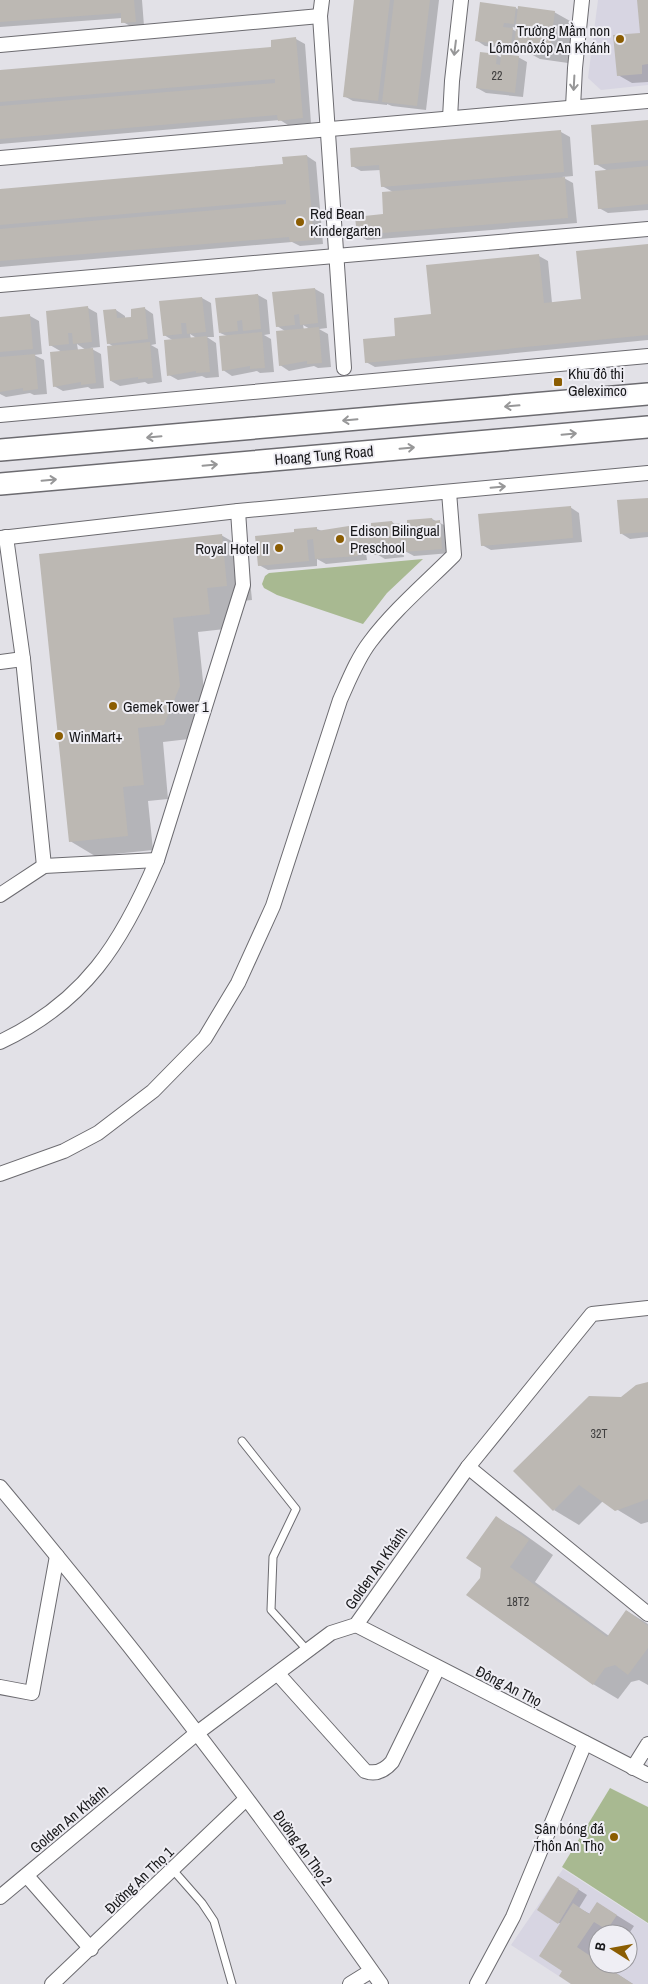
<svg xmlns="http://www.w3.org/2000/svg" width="648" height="1984" viewBox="0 0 648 1984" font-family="'Archivo Narrow',sans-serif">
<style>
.built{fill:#d7d5e2;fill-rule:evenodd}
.green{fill:#a8b991}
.shadow{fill:#0003;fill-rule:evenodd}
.building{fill:#bcb8b3}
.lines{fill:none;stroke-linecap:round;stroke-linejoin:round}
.lane-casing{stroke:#6c6b70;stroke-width:9}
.street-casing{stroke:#6c6b70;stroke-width:16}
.primary-casing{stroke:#6c6b70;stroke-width:24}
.lane{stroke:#fff;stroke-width:7}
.street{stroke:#fff;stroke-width:14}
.primary{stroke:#fff;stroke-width:21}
.oneway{stroke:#979798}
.poi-dot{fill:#8b5d02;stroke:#efeef4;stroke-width:2}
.labels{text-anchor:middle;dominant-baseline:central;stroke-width:4;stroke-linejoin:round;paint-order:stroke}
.number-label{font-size:12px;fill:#414040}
.poi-label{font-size:15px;fill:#18181a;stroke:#efeef4;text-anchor:start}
.street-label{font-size:15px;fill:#18181a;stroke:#efeef4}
</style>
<rect width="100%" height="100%" fill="#e2e1e7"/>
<!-- built -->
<g class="built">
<polygon points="598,0 648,0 648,85 601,90 588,78"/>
<path d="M563,1869L648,1924V1984H571L511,1945ZM598,1934H628V1964H598Z"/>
</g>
<!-- green -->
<g class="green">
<polygon points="423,559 387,593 363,624 277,595 264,588 262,584 265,576 269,573"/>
<polygon points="610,1788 648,1807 648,1923 562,1867"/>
</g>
<!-- shadow -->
<g class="shadow">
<polygon points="0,0 142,0 144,26 132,27 123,22 122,18 0,27"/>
<polygon points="355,0 439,0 426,110 392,106 387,104 387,105 353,101 344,96"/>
<polygon points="638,0 648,0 648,82 632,83 618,75 641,34"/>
<path d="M516,8L519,10L554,12L579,26L575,64L540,59L520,48V50L485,46L476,40ZM523,26L532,31L523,30ZM513,27L517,28V32L512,29Z"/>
<polygon points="296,39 305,44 311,123 288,125 280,120 0,144 0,71 273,48"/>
<polygon points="497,55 502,58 518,57 527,62 523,97 486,93 477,88"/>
<polygon points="648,121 648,210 608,213 599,208 608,171 596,164"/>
<polygon points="561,132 570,137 573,176 562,177 573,183 577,223 367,240 358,235 384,215 393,192 382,186 381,170 361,171 352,166"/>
<polygon points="307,156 316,162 323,244 300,246 292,242 0,267 0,190 284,166"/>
<polygon points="648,245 648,340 375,367 366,362 396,337 432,315 539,256 548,261 552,303 582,300"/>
<path d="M315,289L324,294L327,328L319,329L328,334L331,367L318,368L314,366L289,371L280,365L285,331L277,326ZM303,325L310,329L304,330Z"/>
<polygon points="258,295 267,300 270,334 264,335 271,339 274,372 260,373 257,371 232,376 223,370 227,336 220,333"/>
<path d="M202,298L211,303L214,337H207L216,343L219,377L206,378L202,376L178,380L169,375L174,341L164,335ZM190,334L198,339H191Z"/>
<path d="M88,308L97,313L100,347L90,348L101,354L104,388L91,389L88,387L63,391L54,386L62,352L50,345ZM77,344L86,350H78Z"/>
<polygon points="144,308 153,314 156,344 151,345 158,349 162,382 148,384 145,382 120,386 111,381 114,347 108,343 116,310 125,316 125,319 133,318"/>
<polygon points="30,316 39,321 42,354 34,355 44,360 47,394 34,395 30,393 6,397 0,394 0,358 2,358 0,357 0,318"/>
<polygon points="648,499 648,537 630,539 622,534"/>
<polygon points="570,507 579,513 582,542 491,550 482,545"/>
<polygon points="432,519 448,527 451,553 414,556 403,550 404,557 385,559 375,553 366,553 367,560 326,564 317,559 317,566 268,570 259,565 296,533 317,529 322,531 355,526 359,528 392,522 396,525"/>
<polygon points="221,535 247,550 252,600 232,602 234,628 198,632 205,701 189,739 163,742 168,799 148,801 153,850 95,856 70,841 40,555"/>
<polygon points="648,1383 648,1522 641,1524 603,1501 579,1525 554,1510 621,1399"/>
<polygon points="496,1517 521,1532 553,1555 535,1582 609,1636 627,1611 648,1624 648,1685 639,1680 631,1682 618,1699 593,1684 481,1578"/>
<polygon points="559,1877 587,1895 579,1908 590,1914 597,1903 634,1926 628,1935 616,1934 612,1931 610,1934 598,1934 598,1952 594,1958 598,1961 598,1964 602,1964 633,1984 573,1984 564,1971 561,1924 538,1910"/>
</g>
<!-- building -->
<g class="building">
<polygon points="0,0 134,0 136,22 121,23 121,13 0,22"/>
<polygon points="354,0 390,0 378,101 343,97"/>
<polygon points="394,0 430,0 417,106 382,102"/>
<polygon points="637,0 648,0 648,64 642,65 642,74 617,76 613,35 640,33"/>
<polygon points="480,2 516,7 514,24 504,23 503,27 513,28 511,46 475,41"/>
<polygon points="518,6 555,11 550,50 514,46 516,28 526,29 526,25 516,24"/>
<polygon points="296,37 303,118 278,121 277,115 0,139 0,106 275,83 275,79 0,102 0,70 271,47 271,40"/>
<polygon points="480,52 497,54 496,64 500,65 501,54 519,56 515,93 476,88"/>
<polygon points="648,120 648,160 594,165 591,125"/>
<polygon points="561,130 564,172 381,187 379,165 351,167 350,148"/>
<polygon points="307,155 314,240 290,242 289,237 0,261 0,229 286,204 286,200 0,225 0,189 283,164 282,157"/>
<polygon points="648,166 648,204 598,209 595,171"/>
<polygon points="565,177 568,218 357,235 355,217 383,214 382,192"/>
<polygon points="648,244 648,335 365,363 363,339 395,336 394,318 431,314 426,265 539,254 544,303 581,299 576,251"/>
<polygon points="315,288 318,323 300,325 299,314 294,315 295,325 276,327 272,292"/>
<polygon points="258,294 261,329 243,331 242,320 237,321 238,331 219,333 215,298"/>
<polygon points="202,297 206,332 187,334 186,323 181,323 182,334 163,336 159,301"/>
<polygon points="88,306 92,342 73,344 72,333 68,333 69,344 49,346 46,311"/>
<polygon points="145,307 148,339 107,344 103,310 116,309 117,318 131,317 131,309"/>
<polygon points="30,314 33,349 0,352 0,317"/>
<polygon points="319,327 322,363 307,364 307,361 279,366 276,331"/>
<polygon points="262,332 265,368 250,369 250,366 222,371 219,336"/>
<polygon points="207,336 210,372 196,373 196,371 167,376 164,340"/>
<polygon points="150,342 153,378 138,379 138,377 110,381 107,346"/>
<polygon points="93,348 96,383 81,385 81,382 53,387 50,352"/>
<polygon points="35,354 38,389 23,391 23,388 0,392 0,357"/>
<polygon points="648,498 648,532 620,534 617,500"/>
<polygon points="571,506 573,538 481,546 478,514"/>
<polygon points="432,518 433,521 440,520 442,549 404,552 403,544 395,545 395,553 374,555 374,547 358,549 358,556 315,559 313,539 307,540 309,561 258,566 255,536 294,532 294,529 317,527 317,531 355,525 356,528 371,526 371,523 392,521 393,524 407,523 407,520"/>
<polygon points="222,534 227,586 207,588 210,614 173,618 180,686 164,725 138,728 144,785 123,787 128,836 69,842 39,554"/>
<polygon points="648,1382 648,1499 615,1511 579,1485 553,1511 513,1471 589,1396 621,1397 636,1385"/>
<polygon points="496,1516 529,1540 510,1567 607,1637 626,1610 648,1626 648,1648 628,1675 615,1665 605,1668 593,1685 466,1595 480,1578 481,1568 466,1558"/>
<polygon points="558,1876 579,1889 558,1924 537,1910"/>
<polygon points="597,1902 617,1915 607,1930 594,1922 577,1947 598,1961 598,1964 602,1964 633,1984 571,1984 559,1976 562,1971 539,1956 573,1903 589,1914"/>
</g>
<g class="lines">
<!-- lane casing -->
<g class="lane-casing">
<g id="lane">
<polyline points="242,1441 296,1509 273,1557 271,1610 308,1651"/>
<polyline points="173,1870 202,1903 214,1921 232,1984"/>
</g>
</g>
<!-- street casing -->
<g class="street-casing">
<g id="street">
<polyline points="322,0 320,16 344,368"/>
<polyline points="0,45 320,16"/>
<polyline points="573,107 575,68 582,0"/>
<polyline points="450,118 452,81 461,0"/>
<polyline points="0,158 648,101"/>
<polyline points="0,285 648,229"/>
<polyline points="0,415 648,356"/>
<polyline points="6,537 23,659 44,866"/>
<polyline points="0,538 238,511 648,473"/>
<polyline points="0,662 23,659"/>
<polyline points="0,895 44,866 157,860"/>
<path d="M0,1042C85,1002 122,943 157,860L243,585L238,511"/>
<path d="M0,1174L64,1151L98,1133L153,1091L205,1038L238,983L273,906L340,700C349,680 357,659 370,642C394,610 426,583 454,555L449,492"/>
<polyline points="468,1467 648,1614"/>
<path d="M0,1487C134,1647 261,1813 381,1984"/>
<polyline points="356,1625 648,1775"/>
<path d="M278,1674L365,1771C376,1775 385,1770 392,1762L438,1668"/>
<polyline points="0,1687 32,1693 57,1556"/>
<polyline points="633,1768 648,1744"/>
<polyline points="27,1876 91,1949"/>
<polyline points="0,1897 197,1733 331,1633 356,1625 468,1467 592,1314 648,1308"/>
<polyline points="52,1984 246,1799"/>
<polyline points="350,1984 371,1971"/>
<polyline points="477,1984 513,1917 585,1743"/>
</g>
</g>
<!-- primary casing -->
<g class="primary-casing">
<g id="primary">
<polyline points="0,450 648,394"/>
<polyline points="0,484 648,427"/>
</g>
</g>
<!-- lane -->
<use href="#lane" class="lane"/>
<!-- street -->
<use href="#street" class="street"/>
<!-- primary -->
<use href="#primary" class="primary"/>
</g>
<!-- one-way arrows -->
<defs><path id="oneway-shaft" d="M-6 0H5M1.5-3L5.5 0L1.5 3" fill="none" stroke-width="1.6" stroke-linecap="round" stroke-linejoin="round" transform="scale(1.25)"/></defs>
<g class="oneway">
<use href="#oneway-shaft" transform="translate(455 48) rotate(97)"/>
<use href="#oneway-shaft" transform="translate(574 83) rotate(93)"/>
<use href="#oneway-shaft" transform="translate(512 406) rotate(175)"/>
<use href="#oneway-shaft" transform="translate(350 420) rotate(175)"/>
<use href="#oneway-shaft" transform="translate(569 434) rotate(-5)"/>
<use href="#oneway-shaft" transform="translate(154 437) rotate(175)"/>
<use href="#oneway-shaft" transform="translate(407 448) rotate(-5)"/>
<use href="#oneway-shaft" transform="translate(210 465) rotate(-5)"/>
<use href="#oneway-shaft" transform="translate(49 480) rotate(-5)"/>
<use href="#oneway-shaft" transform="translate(498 487) rotate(-5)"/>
</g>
<!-- markers -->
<g class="poi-dot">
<circle cx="620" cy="39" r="5"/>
<circle cx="300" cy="222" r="5"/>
<rect x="553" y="377" width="10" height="10" rx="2.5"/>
<circle cx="340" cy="539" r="5"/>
<circle cx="279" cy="548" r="5"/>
<circle cx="113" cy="706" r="5"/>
<circle cx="59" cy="736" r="5"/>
<circle cx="614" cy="1837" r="5"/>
</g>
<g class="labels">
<!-- number labels -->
<g class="number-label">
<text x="497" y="76">22</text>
<text x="599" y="1434">32T</text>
<text x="518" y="1602">18T2</text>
</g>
<!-- poi labels -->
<g class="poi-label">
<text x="610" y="30" text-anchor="end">Trường Mầm non<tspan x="610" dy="17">Lômônôxốp An Khánh</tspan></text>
<text x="310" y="213">Red Bean<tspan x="310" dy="17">Kindergarten</tspan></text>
<text x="568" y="373">Khu đô thị<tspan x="568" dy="17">Geleximco</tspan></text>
<text x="350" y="530">Edison Bilingual<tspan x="350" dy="17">Preschool</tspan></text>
<text x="269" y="548" text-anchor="end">Royal Hotel II</text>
<text x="123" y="706">Gemek Tower 1</text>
<text x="69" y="736">WinMart+</text>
<text x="604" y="1828" text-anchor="end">Sân bóng đá<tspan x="604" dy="17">Thôn An Thọ</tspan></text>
</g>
<!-- street labels -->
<g class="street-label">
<text transform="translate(324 455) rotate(-5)">Hoang Tung Road</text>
<text transform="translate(376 1568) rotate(-55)">Golden An Khánh</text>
<text transform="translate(509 1686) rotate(27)">Đông An Thọ</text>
<text transform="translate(69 1819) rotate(-40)">Golden An Khánh</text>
<text transform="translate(303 1848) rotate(54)">Đường An Thọ 2</text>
<text transform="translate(139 1880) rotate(-44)">Đường An Thọ 1</text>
</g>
</g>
<!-- north arrow -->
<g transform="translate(613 1949) rotate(281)"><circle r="24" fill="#efeef4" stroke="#99989d"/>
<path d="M0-4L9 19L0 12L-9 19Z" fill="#8b5d02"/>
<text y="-8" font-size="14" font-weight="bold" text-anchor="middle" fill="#18181a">B</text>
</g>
</svg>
